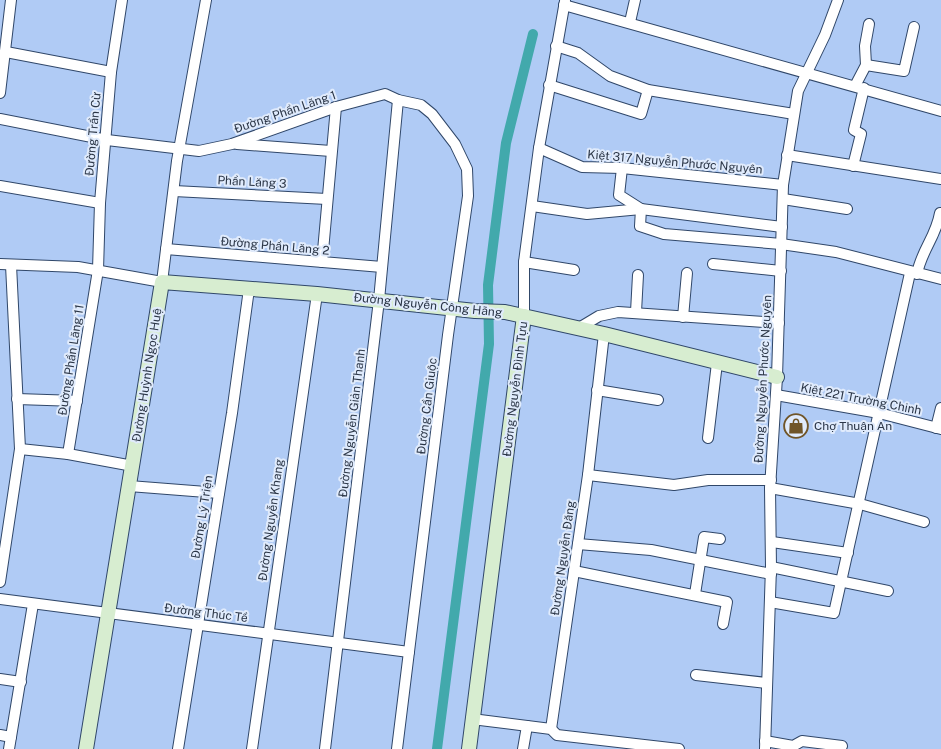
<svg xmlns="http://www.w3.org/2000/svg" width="941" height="749" viewBox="0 0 941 749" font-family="'Public Sans',sans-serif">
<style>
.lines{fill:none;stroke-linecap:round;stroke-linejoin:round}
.canal{stroke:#42a9ac;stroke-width:10}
.street-casing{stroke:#304769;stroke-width:12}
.secondary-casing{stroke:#304769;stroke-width:16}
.street{stroke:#fff;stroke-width:10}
.secondary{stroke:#d7edd0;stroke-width:14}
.labels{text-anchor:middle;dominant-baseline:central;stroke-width:4;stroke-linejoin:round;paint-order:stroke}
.street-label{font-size:12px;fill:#2b3647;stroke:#e0ebfc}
.poi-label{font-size:12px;fill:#2b3647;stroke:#e0ebfc;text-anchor:start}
</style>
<rect width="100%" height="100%" fill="#b0cbf5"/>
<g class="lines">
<!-- canal -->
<polyline class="canal" points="437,749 489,344 488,285 506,143 533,34"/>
<!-- street casing -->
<g class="street-casing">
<g id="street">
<polyline points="564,5 941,111"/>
<polyline points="630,22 635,0"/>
<polyline points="556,46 578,53 610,76 648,90 794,114"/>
<polyline points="6,52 111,72"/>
<polyline points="866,65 904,71 914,27"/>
<polyline points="549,85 641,114 648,90"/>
<polyline points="855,86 866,65 865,46 869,24"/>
<polyline points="0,93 11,0"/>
<polyline points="0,119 107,140 199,151 232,144 336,107 385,94 398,100 421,105 432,114 455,144 467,169 468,196 448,335 397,749"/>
<polyline points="237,144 331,151"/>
<polyline points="539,148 582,167 622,168 783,185"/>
<polyline points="787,155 941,179"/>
<polyline points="853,166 861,134 854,130 864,88"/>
<polyline points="622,168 619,195 641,209 640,226 664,234 781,244 836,252 941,279"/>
<polyline points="0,186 100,203"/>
<polyline points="174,191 327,199"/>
<polyline points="783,199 847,209"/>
<polyline points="532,206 587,214 641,209 782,227"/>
<polyline points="166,249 382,267"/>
<polyline points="322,262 336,107"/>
<polyline points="524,262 574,270"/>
<polyline points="0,264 78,267 162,282 177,161 206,0"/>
<polyline points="713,264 781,271"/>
<path d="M917,274C921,251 936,237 940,213"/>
<polyline points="636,312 638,275"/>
<polyline points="524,316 524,262 539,148 565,1"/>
<polyline points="683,317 687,273"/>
<polyline points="579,328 599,316 618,312 779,323"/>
<polyline points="597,390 658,400"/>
<polyline points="776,395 879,413 941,429"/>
<polyline points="17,399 77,401"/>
<polyline points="936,428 941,408"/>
<polyline points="708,438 717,363"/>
<polyline points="20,449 68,454 133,466"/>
<polyline points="68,454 98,270 100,203 111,72 122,0"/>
<polyline points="588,475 674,485 708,480 771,480"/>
<polyline points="129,486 219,493"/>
<polyline points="770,488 860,504 924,522"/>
<polyline points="772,542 848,553"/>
<polyline points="578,544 651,550 771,574"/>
<polyline points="771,567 888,591"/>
<polyline points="574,571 727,602 723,624"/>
<polyline points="0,582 20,449 11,265"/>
<polyline points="695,594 704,537 720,539"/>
<polyline points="0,599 409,652"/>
<polyline points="770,602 834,613 910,273"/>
<polyline points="696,675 767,683"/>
<polyline points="0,679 21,682"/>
<polyline points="472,719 551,729 557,735 679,749"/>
<polyline points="551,729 588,475 604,334"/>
<polyline points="0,735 11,737"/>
<polyline points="765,741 793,746 802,741 842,746"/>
<polyline points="9,749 33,604"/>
<polyline points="178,749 232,413 249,289"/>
<polyline points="252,749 317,294"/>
<polyline points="325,749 379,300 398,100"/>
<polyline points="523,749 527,726"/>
<polyline points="765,749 771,567 770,488 777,377 783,185 798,91 825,35 838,0"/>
</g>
</g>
<!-- secondary casing -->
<g class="secondary-casing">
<g id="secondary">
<polyline points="86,749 162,282 317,294 475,311 505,312 604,334 777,377"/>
<polyline points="469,749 524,316"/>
</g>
</g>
<!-- street -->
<use href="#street" class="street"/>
<!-- secondary -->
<use href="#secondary" class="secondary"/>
</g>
<!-- icons -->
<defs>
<g id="shop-ring" transform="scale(1.25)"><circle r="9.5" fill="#e0ebfc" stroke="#705528" stroke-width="1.5"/><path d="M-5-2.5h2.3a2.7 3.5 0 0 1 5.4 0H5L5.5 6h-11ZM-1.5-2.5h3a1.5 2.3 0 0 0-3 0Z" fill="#705528"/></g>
</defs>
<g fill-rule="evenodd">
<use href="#shop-ring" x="796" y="426"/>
</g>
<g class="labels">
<!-- street labels -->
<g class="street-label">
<text transform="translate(285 112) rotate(-19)">Đường Phần Lăng 1</text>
<text transform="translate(93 134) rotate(-85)">Đường Trần Cừ</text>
<text transform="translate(675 162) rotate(5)">Kiệt 317 Nguyễn Phước Nguyên</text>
<text transform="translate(252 182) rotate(3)">Phần Lăng 3</text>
<text transform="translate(275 246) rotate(5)">Đường Phần Lăng 2</text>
<text transform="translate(428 305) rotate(6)">Đường Nguyễn Công Hãng</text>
<text transform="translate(71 360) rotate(-81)">Đường Phần Lăng 11</text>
<text transform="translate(147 375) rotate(-81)">Đường Huỳnh Ngọc Huệ</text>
<text transform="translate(763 379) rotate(-87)">Đường Nguyễn Phước Nguyên</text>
<text transform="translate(515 389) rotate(-83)">Đường Nguyễn Đình Tựu</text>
<text transform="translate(861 399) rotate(11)">Kiệt 221 Trường Chinh</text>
<text transform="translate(427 406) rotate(-83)">Đường Cần Giuộc</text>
<text transform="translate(352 423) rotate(-83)">Đường Nguyễn Giản Thanh</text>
<text transform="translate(202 517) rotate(-81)">Đường Lý Triện</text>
<text transform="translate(271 520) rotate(-82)">Đường Nguyễn Khang</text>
<text transform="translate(563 558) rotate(-82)">Đường Nguyễn Đăng</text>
<text transform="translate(206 613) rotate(7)">Đường Thúc Tề</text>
</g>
<!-- poi labels -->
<g class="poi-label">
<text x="814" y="426">Chợ Thuận An</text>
</g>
</g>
</svg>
